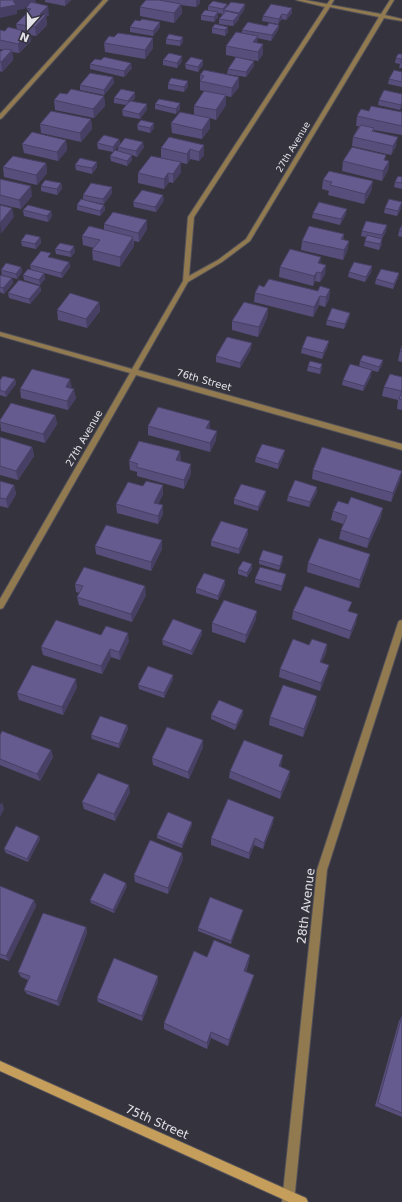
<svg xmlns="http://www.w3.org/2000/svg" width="402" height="1202" viewBox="0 0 402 1202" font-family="'DejaVu Sans',sans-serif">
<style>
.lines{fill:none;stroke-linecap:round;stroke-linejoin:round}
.street-casing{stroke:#515059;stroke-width:2}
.secondary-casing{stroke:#515059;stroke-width:2}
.street{fill:#917950;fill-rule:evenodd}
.secondary{fill:#c59e5b;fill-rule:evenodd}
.wall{fill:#584e7b}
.shaded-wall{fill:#474064}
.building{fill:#665b8f;stroke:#474064}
.labels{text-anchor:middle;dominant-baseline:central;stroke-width:3.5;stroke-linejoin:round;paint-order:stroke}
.far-street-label{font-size:9px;fill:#e3e2e9;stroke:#35343e}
.street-label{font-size:10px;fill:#e3e2e9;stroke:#35343e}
.near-street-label{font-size:12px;fill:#e3e2e9;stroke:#35343e}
</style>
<rect width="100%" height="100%" fill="#35343e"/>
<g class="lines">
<!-- street casing -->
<g class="street-casing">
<g id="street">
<polygon points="103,0 108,0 2,118 0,119 0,114"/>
<path d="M296,0H305L327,4L330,0H334L331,5L381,14L390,0H394L385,15L402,19V21L384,18L250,241L222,262L188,282L138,370L402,444V450L136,375L3,608L0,609V599L130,373L0,336V332L132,369L183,281L188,217L325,7ZM330,7L379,17L246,239L218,260L189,276L194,217Z"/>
<polygon points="402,620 402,636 327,870 294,1202 282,1202 317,870 398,623 399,621"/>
</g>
</g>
<!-- secondary casing -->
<g class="secondary-casing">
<polygon id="secondary" points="0,1061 306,1198 308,1202 289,1202 0,1071"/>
</g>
<!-- street -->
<use href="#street" class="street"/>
<!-- secondary -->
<use href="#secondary" class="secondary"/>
</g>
<!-- wall -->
<g class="wall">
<polygon points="0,0 35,0 36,3 49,15 46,17 47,25 36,36 30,35 31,41 19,53 12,52 13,60 2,72 0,71 0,51 2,51 3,50 0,49 0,30 5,31 17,29 16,24 27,13 26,8 17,10 17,14"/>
<polygon points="45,0 71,0 65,6 45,2"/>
<polygon points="146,0 200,0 200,3 196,7 181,5 182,13 174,23 140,16 140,7"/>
<polygon points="227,4 227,6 245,4 244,10 239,17 239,19 233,26 219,24 219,19 224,12 223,14 218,13 218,17 214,22 201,20 201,15 208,10 208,6"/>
<polygon points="292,8 292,13 286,20 282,19 278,24 262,21 263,16"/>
<polygon points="279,25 278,30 271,41 257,38 257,43 263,44 263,54 258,61 226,55 226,46 242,33 242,30 267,26"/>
<polygon points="130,27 160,27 153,36 130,32"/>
<polygon points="228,27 228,32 225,36 212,33 212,28"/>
<polygon points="183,37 183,42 180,46 166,44 166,39"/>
<polygon points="104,43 153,48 145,59 105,52"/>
<polygon points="402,54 402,68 399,68 400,64 395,63 396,58"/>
<polygon points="101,60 132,68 124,77 90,69 90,64"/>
<polygon points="163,60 182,61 177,68 163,65"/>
<polygon points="254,61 254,66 246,77 227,74 228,69"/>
<polygon points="185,64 203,65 198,72 186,69"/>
<polygon points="204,70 239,87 231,97 226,96 226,105 216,120 210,118 210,128 202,139 172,133 171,123 194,115 194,106 204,91 200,90 200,75"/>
<polygon points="402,72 402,87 388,84 389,79"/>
<polygon points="113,77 114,83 104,95 80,90 80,85"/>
<polygon points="168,84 188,86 184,92 168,89"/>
<polygon points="135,92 135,98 132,101 147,104 147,109 140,119 123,116 122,110 126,105 114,103 114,98"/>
<polygon points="402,94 402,106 400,110 378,105 379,100"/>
<polygon points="104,96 105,106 94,118 55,110 54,100"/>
<polygon points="155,104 180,109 176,114 155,109"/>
<polygon points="369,111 402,112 402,135 374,130 374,131 396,146 391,155 352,146 353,137 359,126 356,126 357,116"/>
<polygon points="91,119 92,129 81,142 41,133 40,124"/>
<polygon points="137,125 154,128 150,133 138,130"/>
<polygon points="119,139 120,144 113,152 98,149 97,143"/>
<polygon points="66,140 67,150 58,161 24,153 22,144"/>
<polygon points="204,145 204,155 199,161 190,159 187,164 161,158 161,148"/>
<polygon points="118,147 144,147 137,157 132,155 132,160 127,166 111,161 110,156 118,151"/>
<polygon points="386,155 385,160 389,161 388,170 382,181 342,171 343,161"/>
<polygon points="181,162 181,172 173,183 169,182 164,189 138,183 138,173"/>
<polygon points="46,163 47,173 37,185 4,177 3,167"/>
<polygon points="75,165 97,167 92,174 76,170"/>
<polygon points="402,177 402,189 394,187 395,182"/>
<polygon points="0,179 32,196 21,209 0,204"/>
<polygon points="323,180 373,181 371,191 364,204 328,195 329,191 322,189"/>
<polygon points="61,183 62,189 57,195 41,191 41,186"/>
<polygon points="112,193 104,204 83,200 83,195"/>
<polygon points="164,200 156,212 134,207 133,202"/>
<polygon points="77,205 104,205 105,210 100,216 77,210"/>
<polygon points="385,208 401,208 397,216 384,213"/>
<polygon points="23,210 51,211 52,216 48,222 24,216"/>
<polygon points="313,213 346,214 340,225 312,218"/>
<polygon points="104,224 147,229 139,242 134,241 134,246 120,267 93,260 92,250 94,248 83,245 82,236 104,230"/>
<polygon points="402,225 402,237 398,236 399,231"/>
<polygon points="362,231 386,231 382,239 382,244 379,250 364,246 365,241 366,237 361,236"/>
<polygon points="344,234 343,240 349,241 347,251 343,260 301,250 302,241"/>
<polygon points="40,237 41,243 36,249 22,246 21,241"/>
<polygon points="55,249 75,252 71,257 56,254"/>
<polygon points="51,257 69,262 70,267 62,278 44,273 45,279 40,285 24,280 23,275 31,270 30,265"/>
<polygon points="321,264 325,274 320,282 315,281 313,286 279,277 280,267"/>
<polygon points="372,266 371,272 365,282 348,277 349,272"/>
<polygon points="21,267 22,272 17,279 2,275 1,270"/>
<polygon points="399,273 398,278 393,289 375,284 376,279"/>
<polygon points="0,275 12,278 13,283 4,294 0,292"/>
<polygon points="40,286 41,291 30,304 9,298 8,293"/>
<polygon points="264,287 318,291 330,289 329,299 325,307 319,305 313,317 254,302 255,293"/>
<polygon points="99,302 100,311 87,328 58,320 57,310"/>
<polygon points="268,308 267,318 258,337 232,330 232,321"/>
<polygon points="350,313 349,318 344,329 326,325 327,320"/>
<polygon points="328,346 322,359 301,353 302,348"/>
<polygon points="402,346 402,362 398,361 400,351"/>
<polygon points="251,349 240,368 216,362 216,356"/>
<polygon points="383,360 382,365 378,372 359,367 360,361"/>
<polygon points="308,366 322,369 320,374 307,371"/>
<polygon points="371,376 363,391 342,385 343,380"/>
<polygon points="402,377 402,410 397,409 398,400 382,396 384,387"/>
<polygon points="15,379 16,384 6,397 0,395 0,380"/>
<polygon points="72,388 76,398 68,410 21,398 20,389"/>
<polygon points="55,415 57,424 45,443 1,431 0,420"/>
<polygon points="148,426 216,440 210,452 148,435"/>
<polygon points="0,437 32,447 34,456 18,480 0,475"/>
<polygon points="284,455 278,469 255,462 256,457"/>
<polygon points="181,460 180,461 191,473 184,489 137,476 137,472 130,470 129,461"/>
<polygon points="313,470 400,480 391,502 312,479"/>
<polygon points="0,481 14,485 16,494 8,508 0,506"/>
<polygon points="163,485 163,494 158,504 163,514 158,524 117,513 116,504 143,486"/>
<polygon points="317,487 317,492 309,507 287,501 288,496"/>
<polygon points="266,491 265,496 258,511 234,504 234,499"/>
<polygon points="333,511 381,517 367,548 339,539 341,530 343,524 331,520"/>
<polygon points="248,529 248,534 239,554 211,546 211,541"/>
<polygon points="162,540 162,549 151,571 96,554 95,546"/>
<polygon points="370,554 368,563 359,588 307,572 308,563"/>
<polygon points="259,560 283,561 279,570 259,564"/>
<polygon points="252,564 252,569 247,577 238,574 238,569"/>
<polygon points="286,574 285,579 281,591 255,583 255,579"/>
<polygon points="75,584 146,595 132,622 79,605 77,597 80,593 76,592"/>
<polygon points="225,585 218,600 196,593 196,588"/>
<polygon points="293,611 350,612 356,623 349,639 292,619"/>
<polygon points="256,619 245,643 212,632 212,623"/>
<polygon points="202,630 202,634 192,655 163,645 162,640"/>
<polygon points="101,635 129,641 120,660 111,657 102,674 43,655 41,647"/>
<polygon points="327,644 326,653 321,663 327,673 320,691 279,677 280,669 309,645"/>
<polygon points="173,675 173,679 164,698 139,689 138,685"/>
<polygon points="77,687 63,715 19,700 17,693"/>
<polygon points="316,704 303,737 269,725 270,717"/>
<polygon points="243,710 243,714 235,730 211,719 211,715"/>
<polygon points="127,725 128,729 119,748 92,739 91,735"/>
<polygon points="0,735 51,750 53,757 40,781 0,765"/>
<polygon points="203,747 189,779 153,765 152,758"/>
<polygon points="282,762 280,767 289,778 280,799 229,778 230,771"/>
<polygon points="130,792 115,821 84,809 82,802"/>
<polygon points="192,822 192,825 182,848 157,838 157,835"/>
<polygon points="273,823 263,849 254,845 249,859 211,845 211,838"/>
<polygon points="40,839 28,862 6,853 4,849"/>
<polygon points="182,853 183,859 168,894 135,882 134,875"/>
<polygon points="0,886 34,900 36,906 9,961 0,958"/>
<polygon points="127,886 114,913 91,903 90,900"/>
<polygon points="243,910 242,913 231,944 198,931 198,928"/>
<polygon points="86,927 87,933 59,1006 27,994 24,990 28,980 21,977 18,972"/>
<polygon points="207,957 249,962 246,972 252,982 228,1046 211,1038 207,1049 164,1029 164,1023"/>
<polygon points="158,981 142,1021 98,1002 97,998"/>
<polygon points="402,1016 402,1117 375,1106 399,1021"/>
</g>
<!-- shaded-wall -->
<g class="shaded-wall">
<polygon points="20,0 35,0 36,6 17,10 17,14 0,18 0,8 13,1"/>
<polygon points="66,0 71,0 65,6 65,1"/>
<polygon points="196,0 200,0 200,3 196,7"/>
<polygon points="181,4 182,13 174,23 174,13"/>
<polygon points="227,4 227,9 224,10 224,12 223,14 223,9"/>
<polygon points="245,4 244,10 239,17 239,19 233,26 233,21 238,15 239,13"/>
<polygon points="48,6 49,15 46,17 47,25 36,36 35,27 40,14"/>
<polygon points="292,8 292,13 286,20 287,15"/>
<polygon points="218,12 218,17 214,22 214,17"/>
<polygon points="282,14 282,19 278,24 279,19"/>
<polygon points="160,22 160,27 153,36 153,31"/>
<polygon points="279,25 278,30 271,41 272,35"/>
<polygon points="228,27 228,32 225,36 225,30"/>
<polygon points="29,32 31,41 19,53 18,44"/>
<polygon points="258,36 257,45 252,52 253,42"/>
<polygon points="183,37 183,42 180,46 180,41"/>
<polygon points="153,38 153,48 145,59 145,50"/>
<polygon points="263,44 263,54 258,61 258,52"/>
<polygon points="12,50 13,60 2,72 1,62"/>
<polygon points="182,56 182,61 177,68 177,63"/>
<polygon points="203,60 203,65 198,72 198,67"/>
<polygon points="254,61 254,66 246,77 246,72"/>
<polygon points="131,63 132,68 124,77 124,71"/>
<polygon points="113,77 114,83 104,95 104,90"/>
<polygon points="239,77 239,87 231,97 232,88"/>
<polygon points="188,81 188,86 184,92 184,87"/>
<polygon points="135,92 135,98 129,106 128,101"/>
<polygon points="226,95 226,105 216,120 216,110"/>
<polygon points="104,96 105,106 94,118 93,109"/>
<polygon points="402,102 402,106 400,110 401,105"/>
<polygon points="180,103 180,109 176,114 176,109"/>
<polygon points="147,104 147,109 140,119 139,114"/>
<polygon points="210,118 210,128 202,139 202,130"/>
<polygon points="91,119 92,129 81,142 80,133"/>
<polygon points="154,123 154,128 150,133 150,128"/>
<polygon points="398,137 396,146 391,155 393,146"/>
<polygon points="119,139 120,144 113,152 113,147"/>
<polygon points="66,140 67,150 58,161 57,152"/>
<polygon points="143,142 144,147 137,157 136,151"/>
<polygon points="204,145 204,155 199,161 199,152"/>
<polygon points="190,149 190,159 187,164 187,154"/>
<polygon points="132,155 132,160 127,166 127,161"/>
<polygon points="389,161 388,170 382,181 383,171"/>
<polygon points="97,162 97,167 92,174 92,168"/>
<polygon points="181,162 181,172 173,183 173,174"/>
<polygon points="46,163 47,173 37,185 36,175"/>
<polygon points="168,173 169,182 164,189 164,179"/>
<polygon points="373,181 371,191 364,204 365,194"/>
<polygon points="61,183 62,189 57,195 57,189"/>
<polygon points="31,186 32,196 21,209 19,200"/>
<polygon points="112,187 112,193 104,204 103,199"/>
<polygon points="163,195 164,200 156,212 155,207"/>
<polygon points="402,203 401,208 397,216 398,211"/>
<polygon points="104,205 105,210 100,216 100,211"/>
<polygon points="12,208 14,217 1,234 0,223"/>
<polygon points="347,209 346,214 340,225 341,219"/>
<polygon points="51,211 52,216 48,222 47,216"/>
<polygon points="147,220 147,229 139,242 138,233"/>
<polygon points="387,225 386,231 381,240 382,235"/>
<polygon points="40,237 41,243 36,249 35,244"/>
<polygon points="133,237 134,246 120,267 120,257"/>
<polygon points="382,239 382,244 379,250 380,244"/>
<polygon points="349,241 347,251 343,260 344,250"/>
<polygon points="74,246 75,252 71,257 70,252"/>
<polygon points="321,257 320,266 317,272 318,263"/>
<polygon points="69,262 70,267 62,278 61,273"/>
<polygon points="326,265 325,274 320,282 321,273"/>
<polygon points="372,266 371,272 365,282 366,277"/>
<polygon points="21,267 22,272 17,279 16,274"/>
<polygon points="317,272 315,281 313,286 314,276"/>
<polygon points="44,273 45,279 40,285 39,280"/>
<polygon points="399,273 398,278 393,289 394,284"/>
<polygon points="12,278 13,283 4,294 3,288"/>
<polygon points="40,286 41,291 30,304 29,299"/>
<polygon points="330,289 329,299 325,307 326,297"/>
<polygon points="320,296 319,305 313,317 314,307"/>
<polygon points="99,302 100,311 87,328 86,319"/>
<polygon points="268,308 267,318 258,337 259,327"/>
<polygon points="350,313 349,318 344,329 345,324"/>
<polygon points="329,341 328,346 322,359 323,353"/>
<polygon points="252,343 251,349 240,368 240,363"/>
<polygon points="383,360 382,365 378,372 379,367"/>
<polygon points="322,364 322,369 320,374 320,369"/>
<polygon points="372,370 371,376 363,391 364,386"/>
<polygon points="15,379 16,384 6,397 5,392"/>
<polygon points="70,379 72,388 66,387"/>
<polygon points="74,389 76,398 68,410 67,401"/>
<polygon points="55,415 57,424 45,443 43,434"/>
<polygon points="210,421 210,430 206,428"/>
<polygon points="217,431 216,440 210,452 210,443"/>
<polygon points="32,447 34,456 18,480 16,471"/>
<polygon points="285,450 284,455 278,469 278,464"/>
<polygon points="180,451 181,460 177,469 176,460"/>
<polygon points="191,464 191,473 184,489 184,480"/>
<polygon points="402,471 400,480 391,502 393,493"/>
<polygon points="14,485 16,494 8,508 6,499"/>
<polygon points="163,485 163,494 154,512 154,503"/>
<polygon points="317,487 317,492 309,507 310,502"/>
<polygon points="266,491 265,496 258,511 258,507"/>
<polygon points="163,505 163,514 158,524 158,516"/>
<polygon points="383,508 381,517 367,548 369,539"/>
<polygon points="248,529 248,534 239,554 239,549"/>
<polygon points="162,540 162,549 151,571 151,562"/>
<polygon points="370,554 368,563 359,588 360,580"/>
<polygon points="283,556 283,561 279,570 280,566"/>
<polygon points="252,564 252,569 247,577 247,573"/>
<polygon points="286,574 285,579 281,591 282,586"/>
<polygon points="225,580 225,585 218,600 218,596"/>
<polygon points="145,586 146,595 132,622 131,614"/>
<polygon points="257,611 256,619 245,643 246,635"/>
<polygon points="358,614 356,623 349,639 351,631"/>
<polygon points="202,630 202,634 192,655 191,651"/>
<polygon points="128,633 129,641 120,660 119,652"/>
<polygon points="327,644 326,653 318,670 320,662"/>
<polygon points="110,649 111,657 102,674 101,666"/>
<polygon points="329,665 327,673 320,691 321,683"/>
<polygon points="173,675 173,679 164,698 164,693"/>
<polygon points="76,679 77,687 63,715 62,707"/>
<polygon points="317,696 316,704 303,737 304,729"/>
<polygon points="243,710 243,714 235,730 236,725"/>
<polygon points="127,725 128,729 119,748 119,744"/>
<polygon points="203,740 203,747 189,779 188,772"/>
<polygon points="51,750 53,757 40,781 37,774"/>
<polygon points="283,755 282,762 278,773 279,766"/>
<polygon points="290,771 289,778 280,799 281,792"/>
<polygon points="129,785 130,792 115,821 114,814"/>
<polygon points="2,802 4,809 0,817 0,805"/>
<polygon points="274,817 273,823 263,849 264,843"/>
<polygon points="192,822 192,825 182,848 182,845"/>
<polygon points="39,836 40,839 28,862 27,859"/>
<polygon points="255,838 254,845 249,859 249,853"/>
<polygon points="182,853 183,859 168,894 168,888"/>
<polygon points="126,883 127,886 114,913 113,910"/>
<polygon points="34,900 36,906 9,961 6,956"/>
<polygon points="243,910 242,913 231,944 231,941"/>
<polygon points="86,927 87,933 59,1006 57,1001"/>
<polygon points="250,955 249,962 243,978 244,971"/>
<polygon points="254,975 252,982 228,1046 229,1040"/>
<polygon points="158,976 158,981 142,1021 142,1016"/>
<polygon points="211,1032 211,1038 207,1049 207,1043"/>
</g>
<!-- building -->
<g class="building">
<polygon points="0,0 20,0 13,1 16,5 0,8"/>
<polygon points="146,0 159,0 181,4 174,13 140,7"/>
<polygon points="213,1 227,4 223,9 208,6"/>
<polygon points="31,2 48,6 40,14 46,15 35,27 16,24 31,9 26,8"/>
<polygon points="231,2 245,4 239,13 224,10"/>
<polygon points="271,4 292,8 287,15 282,14 279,19 263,16"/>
<polygon points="205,10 218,12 214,17 201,15"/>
<polygon points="226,11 239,14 233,21 219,19"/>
<polygon points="142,19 160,22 153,31 130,27 135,20 140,21"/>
<polygon points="248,22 267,26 269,23 279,25 272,35 242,30"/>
<polygon points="215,24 228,27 225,30 212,28"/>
<polygon points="8,27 29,32 18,44 0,40 0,30 5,31"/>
<polygon points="236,32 258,36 253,42 263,44 258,52 226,46"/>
<polygon points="118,33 153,38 145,50 104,43 109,36 114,37"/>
<polygon points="169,34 183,37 180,41 166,39"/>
<polygon points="4,49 12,50 1,62 0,62 0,51 2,51"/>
<polygon points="169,53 182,56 177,63 163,60"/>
<polygon points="398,54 402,54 402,63 400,62 402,59 396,58"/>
<polygon points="104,57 131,63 124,71 90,64 95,59 101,60"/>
<polygon points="191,57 203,60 198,67 185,64"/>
<polygon points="236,57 254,61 246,72 228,69"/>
<polygon points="204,70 239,77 232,88 200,81 204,76 200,75"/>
<polygon points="394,70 402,72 402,82 389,79"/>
<polygon points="90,73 113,77 104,90 80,85"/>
<polygon points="171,78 188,81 184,87 168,84"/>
<polygon points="71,89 104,96 93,109 54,100 60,93 67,94"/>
<polygon points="121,89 135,92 128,101 114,98"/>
<polygon points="384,90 402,94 402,102 401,105 379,100"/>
<polygon points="204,91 226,95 216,110 194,106"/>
<polygon points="159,99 180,103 176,109 155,104"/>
<polygon points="130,101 147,104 139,114 122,110"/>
<polygon points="371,106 402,112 402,126 357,116 361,109 369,111"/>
<polygon points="51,111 91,119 80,133 40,124"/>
<polygon points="180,112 210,118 202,130 171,123"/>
<polygon points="141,120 154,123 150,128 137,125"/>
<polygon points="361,125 374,128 372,131 398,137 393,146 353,137"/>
<polygon points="32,132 66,140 57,152 22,144"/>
<polygon points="104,135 119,139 113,147 97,143"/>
<polygon points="169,137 204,145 199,152 190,149 187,154 161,148"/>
<polygon points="125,138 143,142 136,151 118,147"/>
<polygon points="352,147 386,155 384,160 389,161 383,171 343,161"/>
<polygon points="115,150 132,155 127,161 110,156"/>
<polygon points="13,156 46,163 36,175 3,167"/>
<polygon points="151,156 181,162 173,174 168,173 164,179 138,173"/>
<polygon points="80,158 97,162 92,168 75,165"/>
<polygon points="329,171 373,181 365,194 330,185 332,182 323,180"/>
<polygon points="398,176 402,177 402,183 395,182"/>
<polygon points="0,179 31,186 19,200 0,195"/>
<polygon points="45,180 61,183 57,189 41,186"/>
<polygon points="91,183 112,187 103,199 83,195"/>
<polygon points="142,190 163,195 155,207 133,202"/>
<polygon points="81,199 104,205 100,211 77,205"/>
<polygon points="389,199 402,202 398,211 385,208"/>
<polygon points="319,202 347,209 341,219 313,213"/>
<polygon points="0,205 12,208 0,223"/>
<polygon points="28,205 51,211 47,216 23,210"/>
<polygon points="113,212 147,220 138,233 104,224"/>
<polygon points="366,221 387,225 382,235 362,231"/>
<polygon points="402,225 402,231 399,231"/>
<polygon points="89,226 133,237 120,257 92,250 100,240 82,236"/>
<polygon points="309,226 344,234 341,239 349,241 344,250 302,241"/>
<polygon points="26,234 40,237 35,244 21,241"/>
<polygon points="367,235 382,239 380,244 365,241"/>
<polygon points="60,243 74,246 70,252 55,249"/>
<polygon points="290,249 321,257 318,263 326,265 321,273 317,272 314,276 280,267"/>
<polygon points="41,251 51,253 48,257 69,262 61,273 30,265"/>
<polygon points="354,262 372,266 366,277 349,272"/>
<polygon points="6,263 21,267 16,274 1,270"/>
<polygon points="28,269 44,273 39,280 23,275"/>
<polygon points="381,269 399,273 394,284 376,279"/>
<polygon points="0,275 12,278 3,288 0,287"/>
<polygon points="269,279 318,291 320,286 330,289 326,297 320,296 314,307 255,293 259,285 264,287"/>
<polygon points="19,280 40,286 29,299 8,293"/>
<polygon points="70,293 99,302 86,319 57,310"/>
<polygon points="244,302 268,308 259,327 232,321"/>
<polygon points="332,308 350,313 345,324 327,320"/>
<polygon points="307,336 329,341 323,353 302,348"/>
<polygon points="227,337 252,343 240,363 216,356"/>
<polygon points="402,346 402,352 400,351"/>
<polygon points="363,355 383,360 379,367 360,361"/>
<polygon points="310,361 322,364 320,369 308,366"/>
<polygon points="350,364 372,370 364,386 343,380"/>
<polygon points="32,369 70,379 66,387 74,389 67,401 20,389"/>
<polygon points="390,374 402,377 402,400 399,399 402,391 384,387"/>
<polygon points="3,376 15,379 5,392 0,390 0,380"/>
<polygon points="11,403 55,415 43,434 0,422 0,420"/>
<polygon points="158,407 210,421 206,428 217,431 210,443 148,426"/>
<polygon points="0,437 32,447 16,471 0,466"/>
<polygon points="139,441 180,451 176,460 191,464 184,480 136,467 138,464 129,461"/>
<polygon points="262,444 285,450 278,464 256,457"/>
<polygon points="322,447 402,471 393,493 313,470"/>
<polygon points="295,480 317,487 310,502 288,496"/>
<polygon points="0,481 14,485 6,499 0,498"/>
<polygon points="146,481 163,485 154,503 163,505 158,516 116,504 128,482 143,486"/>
<polygon points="241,484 266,491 258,507 234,499"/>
<polygon points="351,497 383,508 369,539 341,530 347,516 333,511 338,501 348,504"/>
<polygon points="221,521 248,529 239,549 211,541"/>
<polygon points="106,525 162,540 151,562 95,546"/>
<polygon points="319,538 370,554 360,580 308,563"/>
<polygon points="263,550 283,556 280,566 259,560"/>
<polygon points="243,561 252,564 247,573 238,569"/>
<polygon points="84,567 145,586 131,614 77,597 83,586 75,584"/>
<polygon points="260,567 286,574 282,586 255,579"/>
<polygon points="204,573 225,580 218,596 196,588"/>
<polygon points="305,586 352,602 348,611 358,614 351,631 293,611"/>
<polygon points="224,600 257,611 246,635 212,623"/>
<polygon points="173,619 202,630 191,651 162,640"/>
<polygon points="56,620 101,635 106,626 128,633 119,652 110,649 101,666 41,647"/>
<polygon points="293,639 309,645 312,639 327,644 320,662 329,665 321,683 280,669"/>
<polygon points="32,665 76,679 62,707 17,693"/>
<polygon points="148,666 173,675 164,693 138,685"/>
<polygon points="283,685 317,696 304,729 270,717"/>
<polygon points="219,700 243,710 236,725 211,715"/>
<polygon points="100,716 127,725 119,744 91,735"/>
<polygon points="167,727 203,740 188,772 152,758"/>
<polygon points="2,731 51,750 37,774 0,759 0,735"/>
<polygon points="244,740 283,755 279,766 290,771 281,792 230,771"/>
<polygon points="98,773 129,785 114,814 82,802"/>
<polygon points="228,799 274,817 264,843 255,838 249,853 211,838"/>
<polygon points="168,812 192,822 182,845 157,835"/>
<polygon points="16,826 39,836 27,859 4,849"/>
<polygon points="150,840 182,853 168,888 134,875"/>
<polygon points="104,873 126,883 113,910 90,900"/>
<polygon points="0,886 34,900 6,956 0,954"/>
<polygon points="210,897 243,910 231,941 198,928"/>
<polygon points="43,913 86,927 57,1001 24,990 30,976 18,972"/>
<polygon points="214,940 250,955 244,971 254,975 229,1040 211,1032 207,1043 164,1023 194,951 207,957"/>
<polygon points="114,958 158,976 142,1016 97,998"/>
<polygon points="402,1016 402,1113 378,1103"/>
</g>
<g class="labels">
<!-- far-street labels -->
<g class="far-street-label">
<text transform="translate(293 147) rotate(-59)">27th Avenue</text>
</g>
<!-- street labels -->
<g class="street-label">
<text transform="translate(204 380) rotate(16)">76th Street</text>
<text transform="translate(84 438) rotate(-60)">27th Avenue</text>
</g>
<!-- near-street labels -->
<g class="near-street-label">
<text transform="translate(306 906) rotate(-83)">28th Avenue</text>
<text transform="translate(157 1122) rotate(24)">75th Street</text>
</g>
</g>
<!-- north arrow -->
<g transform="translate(28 28) rotate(201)" stroke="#35343e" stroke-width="3" paint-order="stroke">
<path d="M0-3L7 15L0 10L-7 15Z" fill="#e3e2e9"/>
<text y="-6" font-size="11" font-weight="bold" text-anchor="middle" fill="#e3e2e9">N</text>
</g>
</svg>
